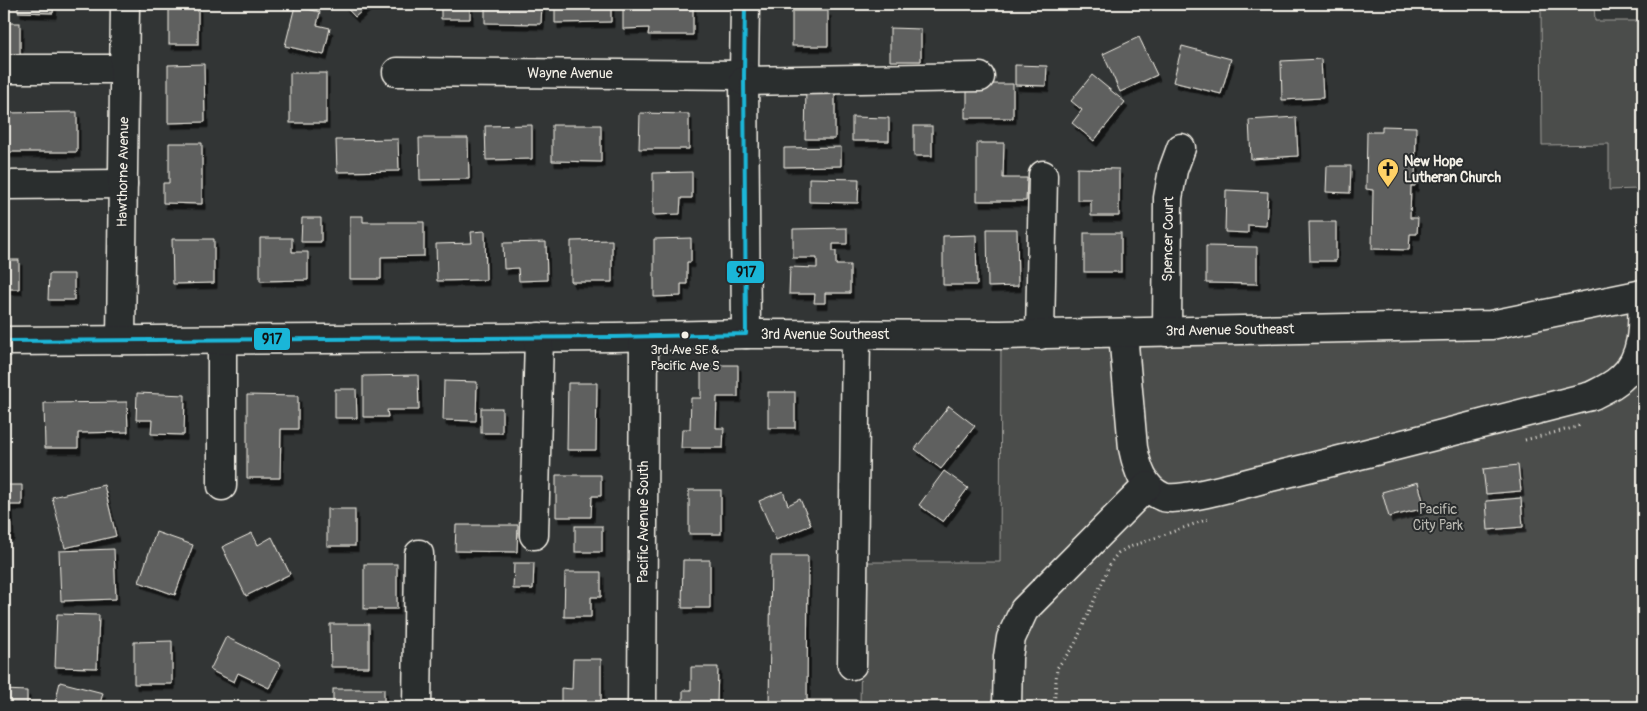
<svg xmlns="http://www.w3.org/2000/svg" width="1647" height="711" viewBox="0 0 1647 711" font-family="Pangolin,sans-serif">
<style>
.green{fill:#4b4d4c;stroke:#a09f9a}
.building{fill:#5f605f;stroke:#f4f1e8;filter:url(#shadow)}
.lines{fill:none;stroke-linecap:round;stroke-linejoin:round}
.minor-casing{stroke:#f4f1e8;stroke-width:31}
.path{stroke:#f4f1e8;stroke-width:3;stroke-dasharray:1 4;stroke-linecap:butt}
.minor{stroke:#2a2d2e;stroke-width:28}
.bus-1-casing{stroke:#2a2d2e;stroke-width:8}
.bus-1{stroke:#1ab6d8;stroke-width:4}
.bus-dot{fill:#f4f1e8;stroke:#2a2d2e;stroke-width:2}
.labels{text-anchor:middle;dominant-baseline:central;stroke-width:4;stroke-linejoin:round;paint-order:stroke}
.bus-label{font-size:13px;fill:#f4f1e8;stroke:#2a2d2e}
.street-label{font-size:14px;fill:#f4f1e8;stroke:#2a2d2e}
.poi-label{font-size:14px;font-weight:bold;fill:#f4f1e8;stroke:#2a2d2e;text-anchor:start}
.park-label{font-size:14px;fill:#b9b8b1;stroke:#2a2d2e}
.line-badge{stroke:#2a2d2e;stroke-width:2}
.pale-badge-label{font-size:14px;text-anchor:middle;font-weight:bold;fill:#111}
</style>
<defs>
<filter id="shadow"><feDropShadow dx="3" dy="5.5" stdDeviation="0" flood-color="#0009"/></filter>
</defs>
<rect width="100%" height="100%" fill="#323535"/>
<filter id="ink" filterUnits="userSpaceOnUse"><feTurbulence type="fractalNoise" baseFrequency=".02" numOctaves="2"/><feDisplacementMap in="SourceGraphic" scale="10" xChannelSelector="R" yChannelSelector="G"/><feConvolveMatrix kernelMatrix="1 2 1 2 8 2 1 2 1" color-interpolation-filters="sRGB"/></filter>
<g filter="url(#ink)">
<!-- green -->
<g class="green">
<polygon points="1541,4 1594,4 1595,21 1637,21 1638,189 1609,190 1609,144 1542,145"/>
<polygon points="1643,294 1643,707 860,707 862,562 1000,562 1001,335 1497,324"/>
</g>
<!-- building -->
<g class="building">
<polygon points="18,4 54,4 53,13 18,12"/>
<rect x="169" y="4" width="29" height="40"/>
<polygon points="343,4 370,4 355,17"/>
<polygon points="427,4 470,4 470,19 441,19 441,6 427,5"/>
<polygon points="485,4 542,4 541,24 485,23"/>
<polygon points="555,4 611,4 611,22 555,23"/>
<polygon points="623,4 693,4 693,35 648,35 649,28 623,29"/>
<polygon points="295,6 320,12 317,25 330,28 324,55 285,46"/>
<rect x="792" y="11" width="36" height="35"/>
<rect x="4" y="23" width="16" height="32"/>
<polygon points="890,28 921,29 921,61 890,61"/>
<polygon points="1139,37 1157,75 1120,92 1103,54"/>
<polygon points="1182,46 1231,59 1221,94 1173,82"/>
<polygon points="1321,59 1323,98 1282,100 1281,61"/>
<polygon points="204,64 205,122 168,123 168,65"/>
<polygon points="1015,65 1047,66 1046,86 1015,85"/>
<rect x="290" y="73" width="36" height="50"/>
<polygon points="1092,75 1125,102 1094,141 1072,123 1082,110 1071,101"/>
<polygon points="967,84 1013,84 1013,118 965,118 965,108 967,108"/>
<polygon points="806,88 835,88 835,139 805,139"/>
<polygon points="77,112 77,152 4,152 4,113"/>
<polygon points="640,113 689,114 689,149 639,149"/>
<polygon points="852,117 889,118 889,141 852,141"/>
<polygon points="1296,117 1298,156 1251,159 1249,120"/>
<polygon points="532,125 532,159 486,160 485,126"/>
<polygon points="552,125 601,125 601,162 552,161"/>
<rect x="914" y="126" width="18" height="30"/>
<polygon points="1382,126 1416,127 1415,186 1411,186 1410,218 1418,218 1417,234 1410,234 1409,250 1372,249 1373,190 1366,189 1367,132 1382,132"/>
<polygon points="419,138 468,138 469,179 420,180"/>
<polygon points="398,139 399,171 337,172 336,140"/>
<polygon points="169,143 202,143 202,204 163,203 163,183 169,183"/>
<polygon points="977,143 1004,143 1003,178 1027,178 1026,201 977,201"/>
<polygon points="841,147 841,166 784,167 784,148"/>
<polygon points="1327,166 1351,166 1350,193 1326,192"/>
<polygon points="1077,168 1119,169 1119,216 1091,216 1091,200 1077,200"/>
<polygon points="692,172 692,198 681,198 680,214 653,215 653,173"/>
<polygon points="809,178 859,179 858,203 809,202"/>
<polygon points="1226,190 1268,192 1266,226 1248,225 1248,233 1225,232"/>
<polygon points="350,216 363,216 363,222 424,222 424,256 381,257 381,279 350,279"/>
<polygon points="302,218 321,218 321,242 301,242"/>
<polygon points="1309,222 1336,222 1336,261 1310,261"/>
<polygon points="847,228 847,244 833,244 833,251 836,251 836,265 850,265 850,293 825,293 825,303 814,303 815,294 789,294 790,267 817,268 817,258 793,258 793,229"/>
<polygon points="987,229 1017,229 1018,286 988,287"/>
<polygon points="485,231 486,280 437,281 436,244 472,243 471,232"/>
<rect x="1084" y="233" width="37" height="39"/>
<polygon points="976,235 977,285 943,285 943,236"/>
<polygon points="260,238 292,238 292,252 308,252 308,280 260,281"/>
<polygon points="691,238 691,262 687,262 687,284 681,284 681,296 654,297 654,239"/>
<polygon points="172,239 214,239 214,283 173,284"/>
<polygon points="612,240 612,282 571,282 571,241"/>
<polygon points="546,242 547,280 519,281 518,268 504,269 503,243"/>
<polygon points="1206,246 1257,247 1257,284 1206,283"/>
<rect x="4" y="260" width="15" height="29"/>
<polygon points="49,274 74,274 74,300 48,300"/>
<polygon points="701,365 738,365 738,397 717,397 716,428 724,428 723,448 681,448 682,429 690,429 691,398 701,398"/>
<polygon points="418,375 419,410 387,410 388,417 363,417 363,376"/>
<polygon points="444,381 477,382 476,421 443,420"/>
<polygon points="568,383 597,383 596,450 567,450"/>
<polygon points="335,389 356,389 357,418 335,418"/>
<rect x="768" y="392" width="27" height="36"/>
<polygon points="137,393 185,395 184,435 151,434 152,420 136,420"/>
<polygon points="247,395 298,396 298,429 281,429 280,478 247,478"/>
<polygon points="127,402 128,432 78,433 78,448 45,448 44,403"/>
<polygon points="949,406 975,426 941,469 915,449"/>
<rect x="481" y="408" width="21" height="25"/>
<rect x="4" y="410" width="2" height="33"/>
<polygon points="1518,465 1521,491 1486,494 1483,469"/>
<polygon points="944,471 968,488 943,522 919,505"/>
<polygon points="556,475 601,475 601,496 592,496 591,517 556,517"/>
<polygon points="1418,482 1425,508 1389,517 1382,492"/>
<polygon points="4,485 22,485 22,505 10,505 11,535 4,536"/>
<polygon points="104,485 116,536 65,548 52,497"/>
<rect x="689" y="490" width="32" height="44"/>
<polygon points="783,491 788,505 800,499 811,525 776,540 759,501"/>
<polygon points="1521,498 1523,527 1488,530 1486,501"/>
<rect x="327" y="509" width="28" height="37"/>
<polygon points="456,525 518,525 517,552 455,551"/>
<rect x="575" y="526" width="27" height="26"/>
<polygon points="156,532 193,545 175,595 139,582"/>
<polygon points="252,533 258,545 272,537 290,574 246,596 222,547"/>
<polygon points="114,549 116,599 61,601 59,551"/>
<polygon points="771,556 808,556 807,700 858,700 857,707 769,707"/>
<polygon points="683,560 710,560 710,608 682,608"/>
<polygon points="514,563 534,563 533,589 513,589"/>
<rect x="364" y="564" width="33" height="45"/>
<polygon points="565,572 601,572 601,597 591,597 591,617 564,617"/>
<polygon points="57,614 99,615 97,668 55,667"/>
<polygon points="330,624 369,624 369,667 331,667"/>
<polygon points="226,637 281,664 269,688 238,673 234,682 210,670"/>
<polygon points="172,641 172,684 134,684 134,642"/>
<polygon points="573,659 601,659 601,707 572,707 572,706 561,705 561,688 572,689"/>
<polygon points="691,667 718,667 717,704 705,704 705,707 683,707 683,690 691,690"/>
<polygon points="60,682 103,693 99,707 54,707"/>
<rect x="333" y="689" width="51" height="18"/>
<polygon points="4,690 27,691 27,707 4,707"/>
</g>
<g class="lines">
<!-- minor casing -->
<g class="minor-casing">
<g id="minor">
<polyline points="745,4 744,75 746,334"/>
<polyline points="4,69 124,69"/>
<polyline points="397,72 744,75"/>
<polyline points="744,81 980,77"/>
<polyline points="4,185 123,184"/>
<polyline points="1167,332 1168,198 1173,170 1181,148"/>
<path d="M1123,333L1133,448C1137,467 1143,489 1163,497C1180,503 1250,482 1271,477C1378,451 1484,423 1591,396C1601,391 1613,386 1621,378C1645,358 1643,323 1642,294"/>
<polyline points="1040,335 1043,175"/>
<polyline points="121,340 125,4"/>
<polyline points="222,340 222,486"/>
<polyline points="4,341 615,337 746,334 1001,335 1491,325 1643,294"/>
<polyline points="534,535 539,337"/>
<polyline points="852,665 856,335"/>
<polyline points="417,707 419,554"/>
<polyline points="642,707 644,337"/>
<polyline points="1007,707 1008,657 1011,638 1024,610 1147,486"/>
</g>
</g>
<!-- path -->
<g class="path">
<polyline points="1525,440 1577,427 1581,424"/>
<polyline points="1054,707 1057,668 1075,644 1111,562 1118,553 1127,548 1211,518"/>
</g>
<!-- minor -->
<use href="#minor" class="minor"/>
<!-- bus-1 casing -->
<g class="bus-1-casing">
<polyline id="bus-1" points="4,341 615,337 746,334 744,75 745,4"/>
</g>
<!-- bus-1 -->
<use href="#bus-1" class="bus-1"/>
</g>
</g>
<!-- icons -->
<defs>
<g id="church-pin" transform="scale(1.125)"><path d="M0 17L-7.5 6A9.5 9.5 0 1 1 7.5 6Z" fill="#ffd166" stroke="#2a2d2e"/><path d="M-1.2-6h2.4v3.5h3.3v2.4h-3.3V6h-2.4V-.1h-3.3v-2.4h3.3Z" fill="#111"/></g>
</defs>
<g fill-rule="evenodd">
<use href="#church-pin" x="1388" y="169"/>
</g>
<!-- markers -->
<circle class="bus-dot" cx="685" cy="335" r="4.5"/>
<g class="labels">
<!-- bus labels -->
<g class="bus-label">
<text x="685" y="350">3rd Ave SE &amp;<tspan x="685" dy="16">Pacific Ave S</tspan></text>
</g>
<!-- street labels -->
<g class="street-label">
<text x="570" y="73">Wayne Avenue</text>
<text transform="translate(123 172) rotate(-89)">Hawthorne Avenue</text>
<text transform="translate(1168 239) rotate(-89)">Spencer Court</text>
<text transform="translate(1230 330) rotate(-1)">3rd Avenue Southeast</text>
<text x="825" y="334">3rd Avenue Southeast</text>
<text transform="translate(643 522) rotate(-90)">Pacific Avenue South</text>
</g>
<!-- poi labels -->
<g class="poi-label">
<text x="1404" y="161">New Hope<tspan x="1404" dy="16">Lutheran Church</tspan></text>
</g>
<!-- park labels -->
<g class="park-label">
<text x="1438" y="509">Pacific<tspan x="1438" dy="16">City Park</tspan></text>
</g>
</g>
<g class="line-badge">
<rect x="726" y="260" width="39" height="24" rx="5" fill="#1ab6d8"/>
<rect x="253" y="327" width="38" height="24" rx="5" fill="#1ab6d8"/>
</g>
<g class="pale-badge-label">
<text x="746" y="277">917</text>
<text x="272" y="344">917</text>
</g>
<!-- margin -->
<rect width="1647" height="711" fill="none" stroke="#2a2d2e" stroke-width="20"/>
<rect x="10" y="10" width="1627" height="691" fill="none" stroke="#f4f1e8" stroke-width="2" filter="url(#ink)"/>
</svg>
